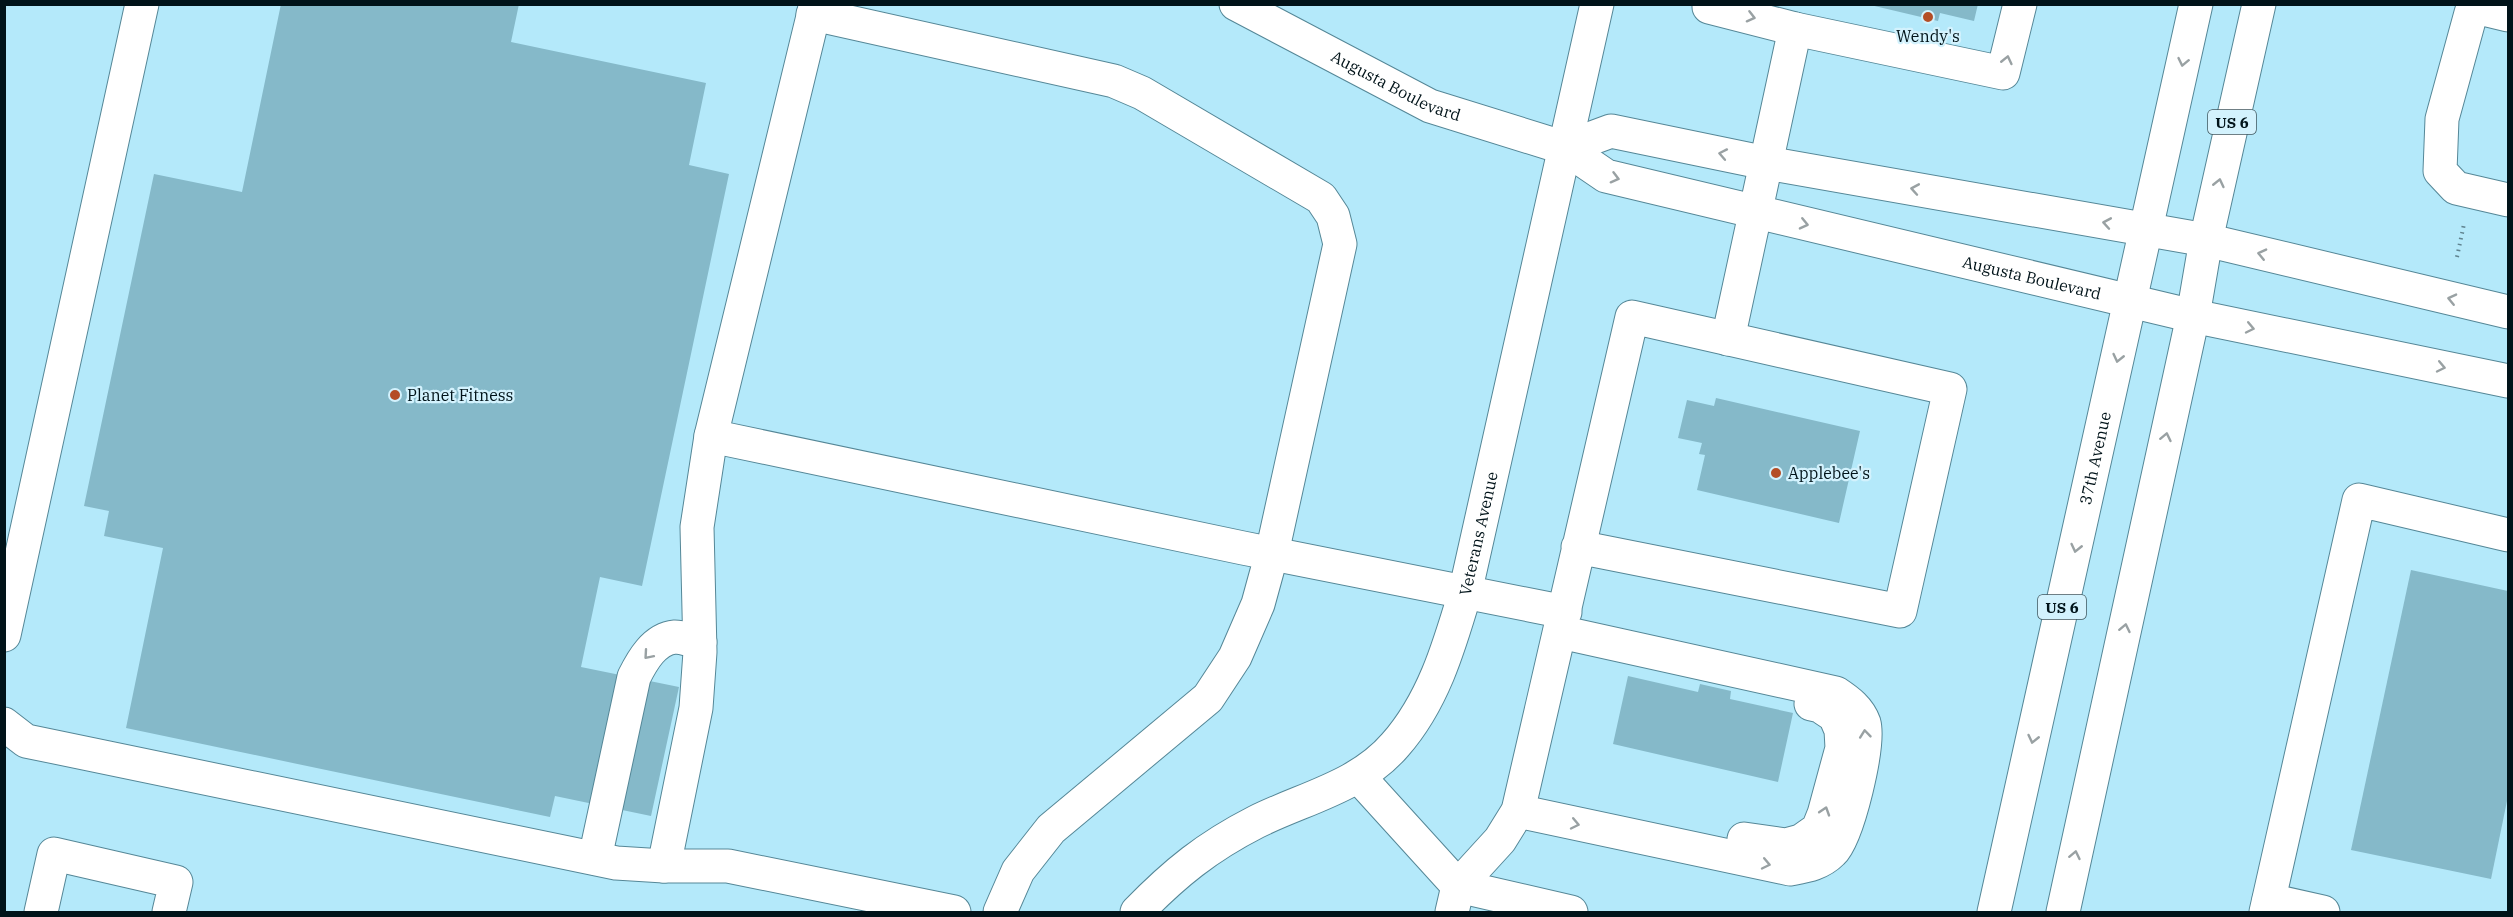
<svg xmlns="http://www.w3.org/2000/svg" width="2513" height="917" viewBox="0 0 2513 917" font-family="'IBM Plex Serif',serif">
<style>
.building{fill:#85b9c9}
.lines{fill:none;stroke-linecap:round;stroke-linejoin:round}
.minor-casing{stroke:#558797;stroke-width:35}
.major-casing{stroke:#558797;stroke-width:35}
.path{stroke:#608490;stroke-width:4;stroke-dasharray:1.5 4.5;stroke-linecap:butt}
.minor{stroke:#fff;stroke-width:33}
.major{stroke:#fff;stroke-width:33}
.oneway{stroke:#99a1a3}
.poi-dot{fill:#b44d25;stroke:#d3f2fd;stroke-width:2}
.labels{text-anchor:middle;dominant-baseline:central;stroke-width:4.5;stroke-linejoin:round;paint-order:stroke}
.shield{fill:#d3f2fd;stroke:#40565d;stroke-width:1.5}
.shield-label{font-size:15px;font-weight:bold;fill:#011319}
.poi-label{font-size:16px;fill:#011319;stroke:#d3f2fd;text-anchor:start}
.street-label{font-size:16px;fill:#011319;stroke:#d3f2fd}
</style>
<rect width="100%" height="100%" fill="#b4e9fa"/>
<!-- building -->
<g class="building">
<polygon points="281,4 519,4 511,42 706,83 689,165 729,174 642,586 600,577 581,667 679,687 651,816 555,796 550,817 126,728 163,548 104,536 109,511 84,506 154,174 242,192"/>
<polygon points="1866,4 1978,4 1974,21 1940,13 1938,21"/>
<polygon points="1716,398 1860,431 1839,523 1697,490 1705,455 1699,454 1702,443 1678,438 1687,400 1714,406"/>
<polygon points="2411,570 2508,591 2508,796 2491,879 2351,850"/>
<polygon points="1628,676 1698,692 1700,684 1731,691 1730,699 1793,713 1778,782 1613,744"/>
</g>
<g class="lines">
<!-- minor casing -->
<g class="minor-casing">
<g id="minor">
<path id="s1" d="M1236,4L1430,106L1565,148L1606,176L2193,316L2508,381"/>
<polyline points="1709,4 1709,7 1795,29 2003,73 2020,4"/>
<polyline points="2477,4 2471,13 2442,119 2440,171 2456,188 2508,200"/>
<polyline points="2475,7 2508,15"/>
<polyline points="813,14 1114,81 1142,93 1321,198 1333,216 1340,244 1272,553 1258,604 1235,657 1208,698 1051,829 1018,871 1000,912"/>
<polyline points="1565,148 1611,131 1766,163 2206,240 2508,312"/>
<polyline points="1728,339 1795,29"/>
<polyline points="711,436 1243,548 1565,612"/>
<polyline points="4,635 142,4"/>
<polyline points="4,724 26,741 616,863 664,866 728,866 954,912"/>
<polyline points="1359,777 1458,886 1571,912"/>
<path d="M1518,811L1790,869C1806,866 1820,864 1832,852C1848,837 1870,744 1864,723C1859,709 1848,701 1836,693L1560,632"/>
<polyline points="1744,839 1786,845 1801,841 1818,829 1824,814 1842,748 1841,730 1835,716 1820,706 1811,704"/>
<path d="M595,858L634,677C642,661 654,639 675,637C683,637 692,641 700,642"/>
<polyline points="664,866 696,708 700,652 697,527 711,436 816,4"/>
<polyline points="2269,900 2323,912"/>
<polyline points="41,912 54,854 176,882 169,912"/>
<path id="s2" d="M1137,912C1175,873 1207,847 1256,822C1304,798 1359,787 1395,745C1433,702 1449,647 1465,593L1597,4"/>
<path d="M1452,912L1458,886L1500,840L1518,811C1557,646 1594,481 1632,317L1950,389L1900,611L1578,547"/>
<polyline points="2266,912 2359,500 2508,535"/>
</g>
</g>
<!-- major casing -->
<g class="major-casing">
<g id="major">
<path id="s3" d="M1994,912L2196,4"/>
<polyline points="2063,912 2193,316 2206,240 2259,4"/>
</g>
</g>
<!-- path -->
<polyline class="path" points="2457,257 2464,224"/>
<!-- minor -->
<use href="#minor" class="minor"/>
<!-- major -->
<use href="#major" class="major"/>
</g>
<!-- one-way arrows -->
<defs><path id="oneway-chevron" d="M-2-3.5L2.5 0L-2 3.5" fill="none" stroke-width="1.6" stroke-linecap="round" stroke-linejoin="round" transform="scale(1.5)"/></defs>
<g class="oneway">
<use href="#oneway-chevron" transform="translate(1751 17) rotate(14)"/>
<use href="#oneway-chevron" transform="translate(2007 60) rotate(-77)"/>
<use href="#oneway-chevron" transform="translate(2183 62) rotate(102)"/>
<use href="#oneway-chevron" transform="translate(1723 154) rotate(-169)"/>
<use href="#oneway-chevron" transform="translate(1615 178) rotate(15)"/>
<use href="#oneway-chevron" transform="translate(2219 183) rotate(-77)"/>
<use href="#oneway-chevron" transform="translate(1915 189) rotate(-170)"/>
<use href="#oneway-chevron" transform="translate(2107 223) rotate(-170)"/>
<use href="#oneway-chevron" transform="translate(1804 224) rotate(13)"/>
<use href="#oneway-chevron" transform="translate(2262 254) rotate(-167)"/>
<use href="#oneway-chevron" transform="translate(2452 299) rotate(-167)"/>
<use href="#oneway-chevron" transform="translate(2250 328) rotate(12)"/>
<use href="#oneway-chevron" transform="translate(2118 358) rotate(103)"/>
<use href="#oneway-chevron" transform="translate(2441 367) rotate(12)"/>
<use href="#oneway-chevron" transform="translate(2166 437) rotate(-78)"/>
<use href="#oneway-chevron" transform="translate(2076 548) rotate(103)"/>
<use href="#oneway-chevron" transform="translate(2125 628) rotate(-78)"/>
<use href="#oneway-chevron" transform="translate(648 655) rotate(131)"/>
<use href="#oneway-chevron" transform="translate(1865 734) rotate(-96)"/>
<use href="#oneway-chevron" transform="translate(2033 739) rotate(103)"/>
<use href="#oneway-chevron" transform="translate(1825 811) rotate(-72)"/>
<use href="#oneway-chevron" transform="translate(1575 824) rotate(12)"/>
<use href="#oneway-chevron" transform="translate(2075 855) rotate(-78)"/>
<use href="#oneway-chevron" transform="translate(1766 864) rotate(12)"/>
</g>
<!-- markers -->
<g class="poi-dot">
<circle cx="1928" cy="17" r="6"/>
<circle cx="395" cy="395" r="6"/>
<circle cx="1776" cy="473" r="6"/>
</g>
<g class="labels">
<!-- shield labels -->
<g class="shield">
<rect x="2208" y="110" width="48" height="24" rx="4.5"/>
<rect x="2038" y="595" width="48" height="24" rx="4.5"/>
</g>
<g class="shield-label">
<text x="2232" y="122">US 6</text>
<text x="2062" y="607">US 6</text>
</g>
<!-- poi labels -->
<g class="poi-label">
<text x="1928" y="36" text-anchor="middle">Wendy's</text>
<text x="407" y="395">Planet Fitness</text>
<text x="1788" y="473">Applebee's</text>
</g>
<!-- street labels -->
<g class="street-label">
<text stroke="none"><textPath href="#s1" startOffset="180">Augusta Boulevard</textPath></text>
<text stroke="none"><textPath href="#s1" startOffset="848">Augusta Boulevard</textPath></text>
<text stroke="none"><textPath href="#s3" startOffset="465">37th Avenue</textPath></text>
<text stroke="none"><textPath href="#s2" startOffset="540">Veterans Avenue</textPath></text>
</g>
</g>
<!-- border -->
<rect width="2513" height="917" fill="none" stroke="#011319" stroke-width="12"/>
</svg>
